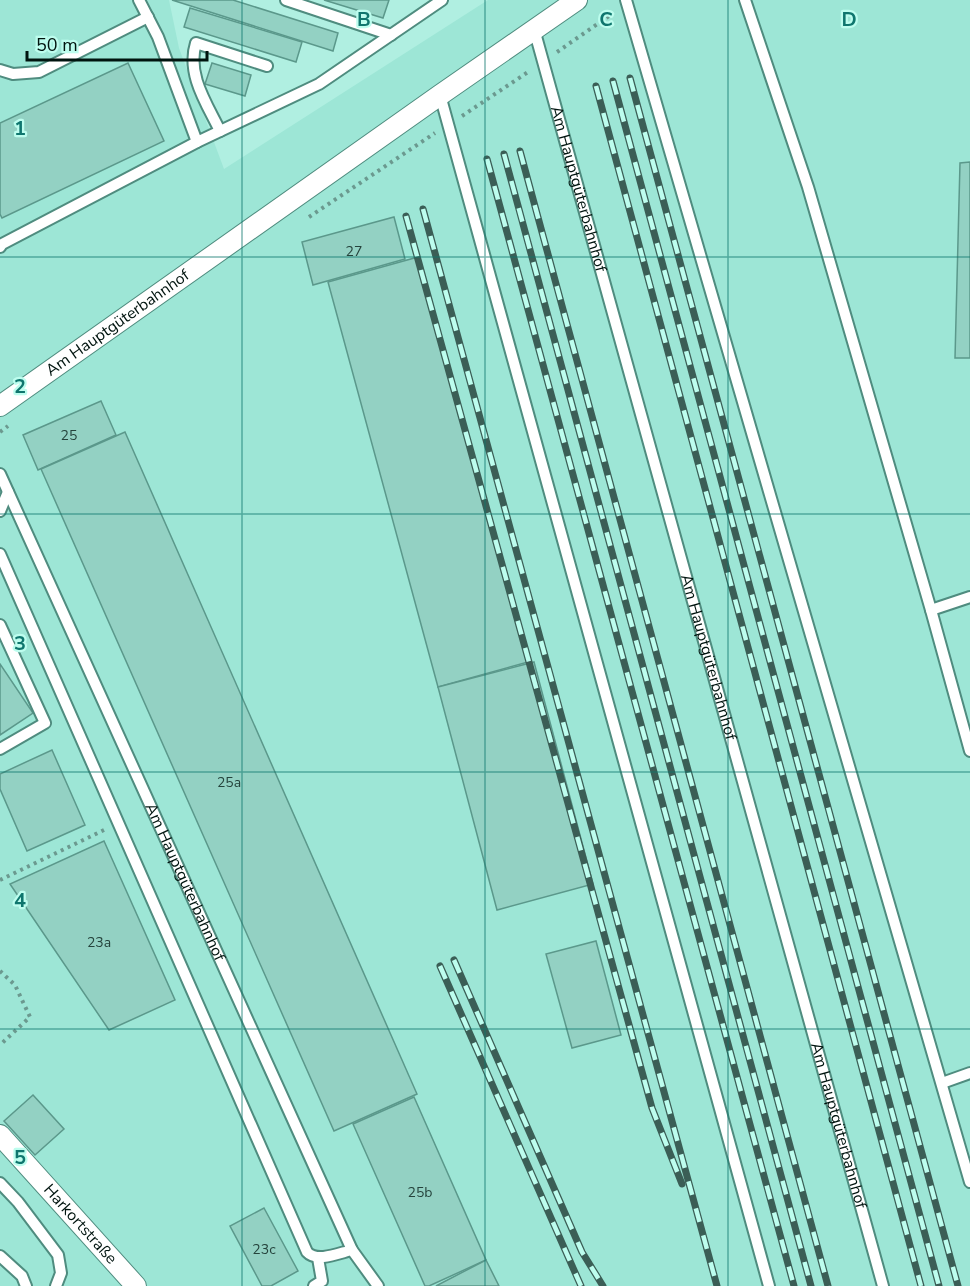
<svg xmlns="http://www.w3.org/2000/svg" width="970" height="1286" viewBox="0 0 970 1286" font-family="'Nunito Sans',sans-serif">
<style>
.built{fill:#9de6d6}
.building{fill:#93d1c3;stroke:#5b988b;stroke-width:1.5}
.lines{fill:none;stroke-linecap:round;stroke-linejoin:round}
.lane-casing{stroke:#4f8c7f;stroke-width:14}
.street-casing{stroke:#4f8c7f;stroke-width:22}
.path{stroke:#6b998f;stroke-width:4;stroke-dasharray:3 4.5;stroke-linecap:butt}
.lane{stroke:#fff;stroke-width:10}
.street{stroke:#fff;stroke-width:20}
.rail-casing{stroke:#3b5e56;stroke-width:7}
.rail{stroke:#bdfdee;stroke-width:4.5;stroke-dasharray:14;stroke-linecap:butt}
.grid{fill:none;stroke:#0f766e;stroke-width:1.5;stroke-opacity:0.55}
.labels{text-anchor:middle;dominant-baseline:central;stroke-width:4.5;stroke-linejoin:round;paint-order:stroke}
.number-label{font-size:14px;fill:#25433c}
.street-label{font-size:16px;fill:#00140f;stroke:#bdfdee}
.grid-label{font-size:20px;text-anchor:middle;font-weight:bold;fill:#0f766e;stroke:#bdfdee;stroke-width:4.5;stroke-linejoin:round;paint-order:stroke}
</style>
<rect width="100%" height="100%" fill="#b0efe1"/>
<!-- built -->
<polygon class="built" points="0,0 169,0 179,48 224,169 488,0 970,0 970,1286 0,1286"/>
<!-- building -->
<g class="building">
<polygon points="172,0 233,0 338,33 333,51"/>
<polygon points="324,0 389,0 383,18"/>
<polygon points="190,8 302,42 296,62 184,27"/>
<polygon points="128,63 164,141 2,218 0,214 0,123"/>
<polygon points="212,63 251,75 245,96 205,84"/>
<polygon points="970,162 970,358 955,358 960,163"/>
<polygon points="394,217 405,259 313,285 302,242"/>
<polygon points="418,257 528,662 438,687 328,282"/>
<polygon points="101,401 116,435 38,470 23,435"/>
<polygon points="125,432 417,1094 334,1131 41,469"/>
<polygon points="534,662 593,884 497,910 438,687"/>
<polygon points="0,664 33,713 0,735"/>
<polygon points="52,750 85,825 27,851 0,789 0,774"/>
<polygon points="104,841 175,1000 109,1030 10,884"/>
<polygon points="596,941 621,1035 572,1048 546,954"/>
<polygon points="33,1095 64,1129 35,1155 4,1121"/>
<polygon points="414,1097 486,1260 429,1286 425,1286 353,1124"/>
<polygon points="264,1208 298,1271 271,1286 262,1286 230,1226"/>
<polygon points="486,1260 499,1286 436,1286"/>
</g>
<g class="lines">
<!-- lane casing -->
<g class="lane-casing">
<g id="lane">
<polyline points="139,0 158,37 197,142"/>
<polyline points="286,0 391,35"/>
<polyline points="626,0 970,1182"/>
<polyline points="745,0 808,187 931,610 970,751"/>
<path id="s1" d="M534,29L883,1286"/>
<polyline points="0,70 13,74 39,72 148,17"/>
<polyline points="440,95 769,1286"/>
<path d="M220,131C207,104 186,74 196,43L267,66"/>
<polyline points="0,247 2,244 197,142 319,84 442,0"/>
<path id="s2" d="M0,474L352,1250L378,1286"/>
<polyline points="0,511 8,492"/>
<path d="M0,554L307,1252C317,1263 339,1253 352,1250"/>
<polyline points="931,610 970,597"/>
<polyline points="0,625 45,723 0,749"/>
<polyline points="942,1083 970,1073"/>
<polyline points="0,1183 18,1202 58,1255 61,1273 56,1286"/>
<polyline points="0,1256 22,1276 26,1286"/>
<polyline points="314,1286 322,1281 318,1258"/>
</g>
</g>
<!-- street casing -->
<g class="street-casing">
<g id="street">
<path id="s3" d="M0,406L440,95L577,0"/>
<path id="s4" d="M0,1135L136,1286"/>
</g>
</g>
<!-- path -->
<g class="path">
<polyline points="557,52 612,14"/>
<polyline points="462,116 528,72"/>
<polyline points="309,217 435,133"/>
<polyline points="0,432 8,426"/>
<polyline points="0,880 104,830"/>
<polyline points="0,971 15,985 30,1017 0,1045"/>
</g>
<!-- lane -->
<use href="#lane" class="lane"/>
<!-- street -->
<use href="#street" class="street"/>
<!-- rail casing -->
<g class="rail-casing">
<g id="rail">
<polyline points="630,78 958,1286"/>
<polyline points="613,81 939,1286"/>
<polyline points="596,86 921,1286"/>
<polyline points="520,151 828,1286"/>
<polyline points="504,154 811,1286"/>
<polyline points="487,159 794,1286"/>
<polyline points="423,209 717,1286"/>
<polyline points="406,216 652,1108 682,1184"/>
<polyline points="454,960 582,1252 603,1286"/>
<polyline points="440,966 581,1286"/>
</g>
</g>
<!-- rail -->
<use href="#rail" class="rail"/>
</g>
<!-- grid -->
<path class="grid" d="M242,0V1286M485,0V1286M728,0V1286M0,257H970M0,514H970M0,772H970M0,1029H970"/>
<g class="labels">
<!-- number labels -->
<g class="number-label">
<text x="354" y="251">27</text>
<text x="69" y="435">25</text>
<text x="229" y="782">25a</text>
<text x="99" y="942">23a</text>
<text x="420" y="1192">25b</text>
<text x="264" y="1249">23c</text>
</g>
<!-- street labels -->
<g class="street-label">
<text stroke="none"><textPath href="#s1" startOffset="166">Am Hauptgüterbahnhof</textPath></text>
<text stroke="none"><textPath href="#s3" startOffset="144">Am Hauptgüterbahnhof</textPath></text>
<text stroke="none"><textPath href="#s1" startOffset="652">Am Hauptgüterbahnhof</textPath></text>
<text stroke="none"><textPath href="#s2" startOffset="448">Am Hauptgüterbahnhof</textPath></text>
<text stroke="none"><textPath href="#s1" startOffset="1138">Am Hauptgüterbahnhof</textPath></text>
<text stroke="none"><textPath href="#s4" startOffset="120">Harkortstraße</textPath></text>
</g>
</g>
<g class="grid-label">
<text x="364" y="26">B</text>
<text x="606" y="26">C</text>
<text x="849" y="26">D</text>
<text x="20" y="135">1</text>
<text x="20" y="393">2</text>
<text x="20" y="650">3</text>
<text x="20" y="907">4</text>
<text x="20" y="1164">5</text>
</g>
<!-- scale -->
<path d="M27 51v9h180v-9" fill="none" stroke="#00140f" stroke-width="3"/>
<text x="36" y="51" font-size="18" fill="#00140f" stroke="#bdfdee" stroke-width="4.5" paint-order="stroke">50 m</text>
</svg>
